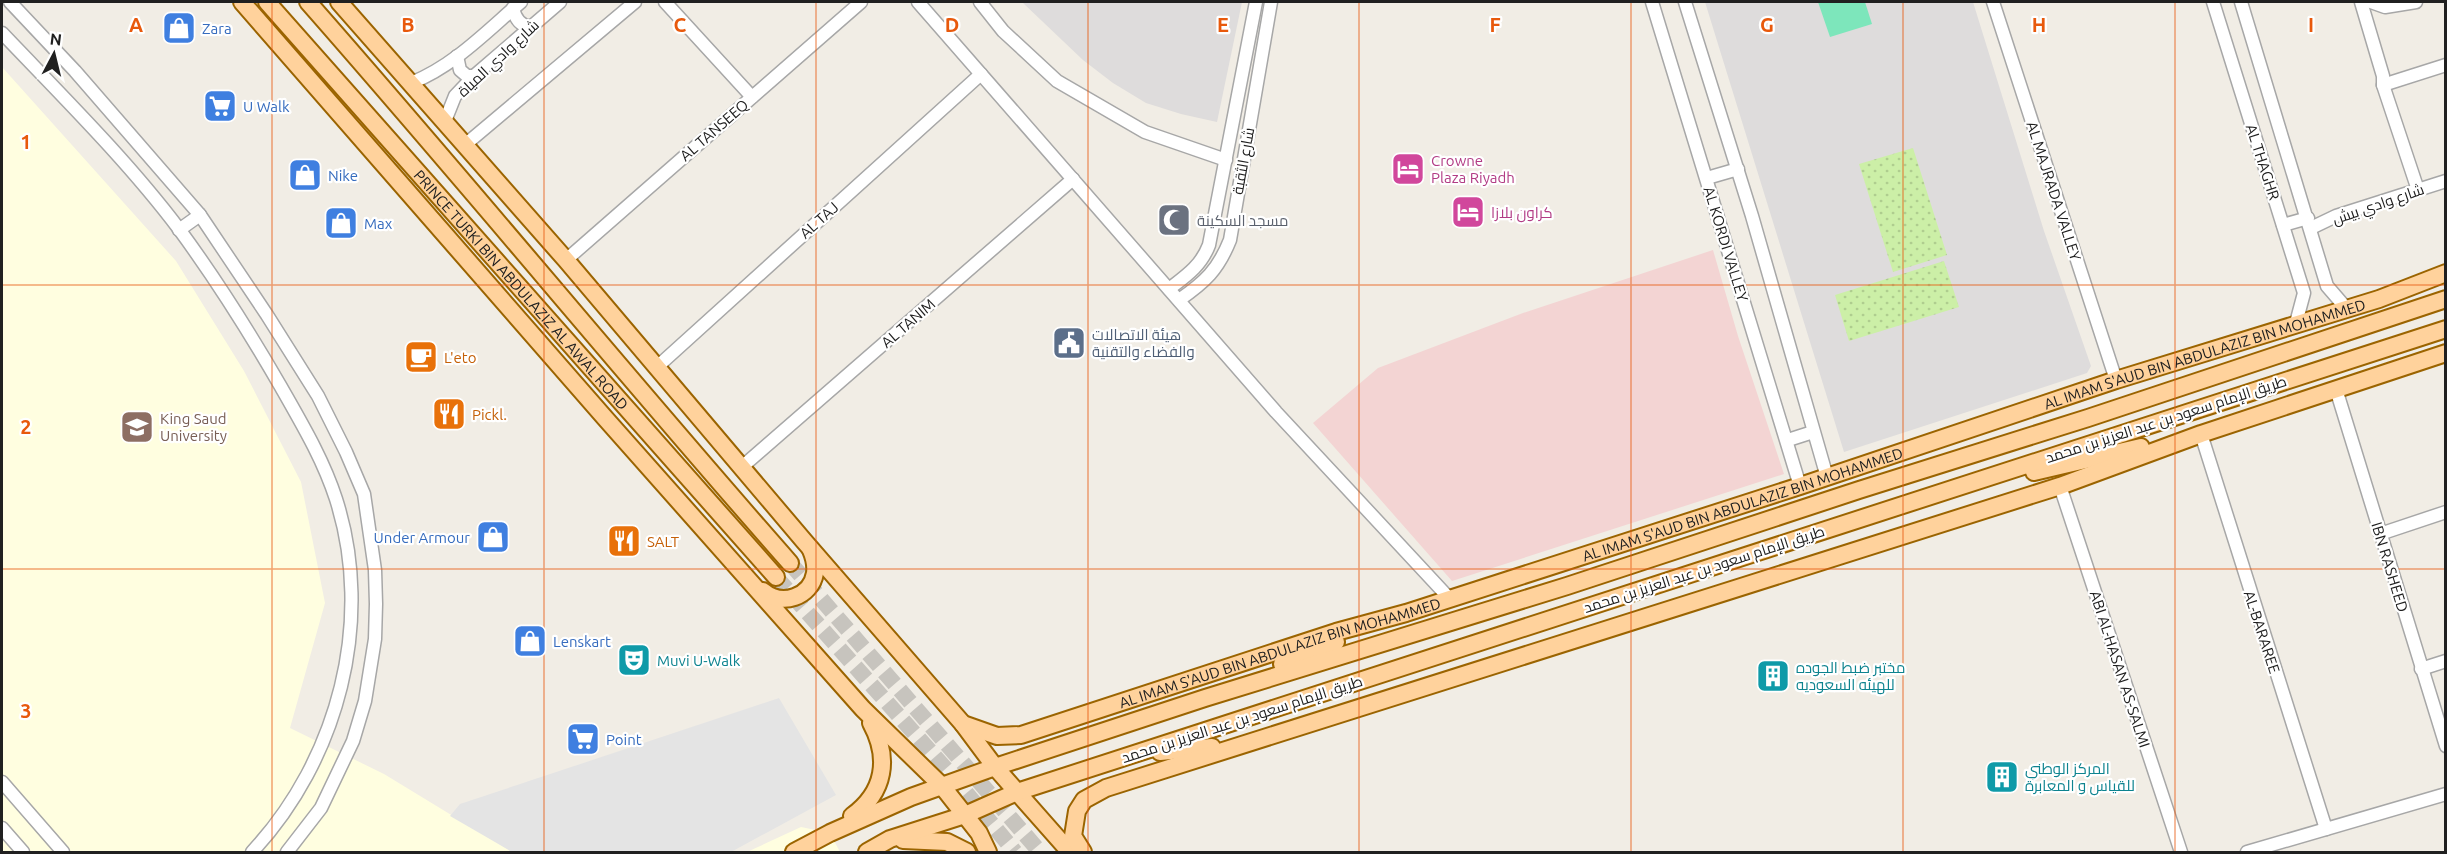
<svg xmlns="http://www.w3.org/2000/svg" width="2447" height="854" viewBox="0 0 2447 854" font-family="Ubuntu,Cairo,sans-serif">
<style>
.residential{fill:#dedcdc}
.commercial{fill:#f3d4d3}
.education{fill:#fffee0}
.grass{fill:url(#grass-dots)}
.pitch{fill:#7de6bb}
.parking{fill:#e4e4e4}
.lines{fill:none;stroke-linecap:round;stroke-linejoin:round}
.major-tunnel{stroke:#c7c4be;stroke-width:16;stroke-dasharray:16 8;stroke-linecap:butt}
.minor-casing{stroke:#a7a7a7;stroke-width:15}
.major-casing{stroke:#9b6400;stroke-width:20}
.minor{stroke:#fff;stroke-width:12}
.major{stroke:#ffd29c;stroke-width:16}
.grid{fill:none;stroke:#e8590c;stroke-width:1.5;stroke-opacity:0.55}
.labels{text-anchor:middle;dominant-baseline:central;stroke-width:4.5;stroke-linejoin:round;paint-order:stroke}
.shop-label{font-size:15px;fill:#366cbe;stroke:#fff;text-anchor:start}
.street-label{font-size:15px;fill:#202020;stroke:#fff}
.hotel-label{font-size:15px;fill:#b23c85;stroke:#fff;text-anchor:start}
.worship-label{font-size:15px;fill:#5b616d;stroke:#fff;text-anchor:start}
.service-label{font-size:15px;fill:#4e5e75;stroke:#fff;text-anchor:start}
.food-label{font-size:15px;fill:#c56008;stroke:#fff;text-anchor:start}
.education-label{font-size:15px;fill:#785e54;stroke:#fff;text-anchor:start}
.culture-label{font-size:15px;fill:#0d838f;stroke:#fff;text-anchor:start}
.grid-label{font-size:20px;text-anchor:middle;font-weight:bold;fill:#e8590c;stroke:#fff;stroke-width:4.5;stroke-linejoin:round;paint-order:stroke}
</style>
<defs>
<pattern id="grass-dots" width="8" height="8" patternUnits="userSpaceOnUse" patternTransform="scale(1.5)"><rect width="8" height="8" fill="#ccefa7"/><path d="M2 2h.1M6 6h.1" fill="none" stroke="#afcd8f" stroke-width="1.8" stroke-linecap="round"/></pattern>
</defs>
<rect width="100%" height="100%" fill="#f1ede5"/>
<!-- residential -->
<g class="residential">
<polygon points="1022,2 1242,2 1217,122 1181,114 1146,103 1113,83 1083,60"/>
<polygon points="1705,2 1973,2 2044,231 2091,366 2087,373 1844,452"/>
</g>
<!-- commercial -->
<polygon class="commercial" points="1713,250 1738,336 1784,474 1452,581 1313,423 1378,368 1523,313"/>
<!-- education -->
<g class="education">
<polygon points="2,67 176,261 244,371 301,482 325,603 290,728 384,774 512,852 2,852"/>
<polygon points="801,827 830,833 840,852 747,852"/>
</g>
<!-- grass -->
<g class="grass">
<polygon points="1913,148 1947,255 1893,272 1859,164"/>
<polygon points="1944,261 1959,307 1849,341 1835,295"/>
</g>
<!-- pitch -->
<polygon class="pitch" points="1818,2 1865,2 1872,24 1830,37"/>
<!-- parking -->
<polygon class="parking" points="779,698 836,795 731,852 512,852 450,816 460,804"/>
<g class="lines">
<!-- major-tunnel -->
<g class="major-tunnel">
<polyline points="790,563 1040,852"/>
<polyline points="776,577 953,777 1015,852"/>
</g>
<!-- minor casing -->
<g class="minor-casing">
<g id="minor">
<polyline points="10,2 75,71 200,215 267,315 318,396 346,452 364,494 375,570 376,604 375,639 365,701 353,741 321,808 287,852"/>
<polyline points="665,2 752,97"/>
<polyline points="918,2 1276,412 1449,598"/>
<polyline points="980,2 1003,31 1057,81 1145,132 1226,160"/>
<polyline points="1652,2 1800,486"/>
<polyline points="1685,2 1752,216 1827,477"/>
<polyline points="1993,2 2116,380"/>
<polyline points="2213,2 2304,293 2296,323"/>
<polyline points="2241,2 2327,286 2346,308"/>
<polyline points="2361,2 2383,76 2383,85 2418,190"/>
<polyline points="2371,2 2385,7 2416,2"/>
<path d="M513,8C515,18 520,26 531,27"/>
<path d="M2,33C61,95 127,160 179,229C215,278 251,335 281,387C302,424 323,459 336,499C375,621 338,760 252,852"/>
<polyline points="457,56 460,70 467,76 474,76"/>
<path d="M411,83C454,66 487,31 521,2"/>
<polyline points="2383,85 2446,65"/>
<polyline points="445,121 455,96 474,76 560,2"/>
<polyline points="466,144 635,2"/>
<polyline points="1707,178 1738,169"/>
<polyline points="2283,225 2308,218"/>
<polyline points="2311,228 2336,216 2446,181"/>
<polyline points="179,230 200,215"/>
<polyline points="566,260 861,2"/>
<path d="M1169,289C1186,276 1201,266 1209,245L1256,2"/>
<path d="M1179,300C1205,282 1218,270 1230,240L1271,2"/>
<polyline points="657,367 981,74"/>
<polyline points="2336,389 2446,746"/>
<polyline points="2201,434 2326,829"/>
<polyline points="1788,440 1813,432"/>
<polyline points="743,466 1073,179"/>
<polyline points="2060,486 2181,852"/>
<polyline points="2380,534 2446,512"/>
<polyline points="2421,669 2446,661"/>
<polyline points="2,782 63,852"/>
<polyline points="2,828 23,852"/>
<polyline points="2247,852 2446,794"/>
</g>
</g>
<!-- major casing -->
<g class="major-casing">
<g id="major">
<polyline points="242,2 605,418 863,709 942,786 979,833 988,852"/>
<path id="s1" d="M267,2L776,577"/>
<path d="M308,2C471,187 627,378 790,563"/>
<path id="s2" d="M339,2L566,260L804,541L963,724L997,736L1021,735L1336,632L1406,613L1800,486L2116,380L2379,299L2446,273"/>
<polyline points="2034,472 2141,447"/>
<path d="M763,591C782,607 811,597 815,573C816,565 814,557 811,550"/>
<polyline points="1282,664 1336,642"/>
<polyline points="963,724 995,767 1070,852"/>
<polyline points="1160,752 1212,747"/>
<path d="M852,816C885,792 890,758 871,723"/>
<polyline points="903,840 947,842 967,852"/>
<polyline points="794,852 830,833 911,797 995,767 1205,698 1567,586 1859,490 2088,418 2446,299"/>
<polyline points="867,852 890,839 965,815 1017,792 2446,329"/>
<polyline points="1083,852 1073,836 1077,811 1084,800 1106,788 2060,486 2201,434 2446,353"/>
</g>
</g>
<!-- minor -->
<use href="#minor" class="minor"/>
<!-- major -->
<use href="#major" class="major"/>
</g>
<!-- grid -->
<path class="grid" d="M272,2V852M544,2V852M816,2V852M1088,2V852M1359,2V852M1631,2V852M1903,2V852M2175,2V852M2,285H2446M2,569H2446"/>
<!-- icons -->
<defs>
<g id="shop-square" transform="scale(1.725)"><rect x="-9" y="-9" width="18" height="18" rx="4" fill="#3f7fe0" stroke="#fff"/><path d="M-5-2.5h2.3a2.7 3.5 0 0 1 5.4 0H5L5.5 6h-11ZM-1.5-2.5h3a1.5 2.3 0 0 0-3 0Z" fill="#fff"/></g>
<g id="supermarket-square" transform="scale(1.725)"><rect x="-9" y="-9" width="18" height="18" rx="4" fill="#3f7fe0" stroke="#fff"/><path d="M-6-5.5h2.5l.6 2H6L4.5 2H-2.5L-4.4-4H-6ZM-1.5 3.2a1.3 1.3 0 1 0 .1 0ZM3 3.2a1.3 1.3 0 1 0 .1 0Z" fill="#fff"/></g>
<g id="hotel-square" transform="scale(1.725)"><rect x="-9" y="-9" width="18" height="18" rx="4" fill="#d1479c" stroke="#fff"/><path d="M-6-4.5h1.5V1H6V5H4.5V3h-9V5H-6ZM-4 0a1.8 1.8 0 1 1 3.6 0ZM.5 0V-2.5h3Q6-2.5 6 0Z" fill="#fff"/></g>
<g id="mosque-square" transform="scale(1.725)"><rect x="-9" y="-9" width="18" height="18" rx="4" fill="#6b7280" stroke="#fff"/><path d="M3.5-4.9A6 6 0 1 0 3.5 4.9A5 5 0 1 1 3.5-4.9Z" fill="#fff"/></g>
<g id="civic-square" transform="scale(1.725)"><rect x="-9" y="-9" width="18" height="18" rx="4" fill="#5c6f8a" stroke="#fff"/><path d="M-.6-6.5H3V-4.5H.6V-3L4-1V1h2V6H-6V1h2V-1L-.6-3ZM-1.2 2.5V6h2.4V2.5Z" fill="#fff"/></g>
<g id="cafe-square" transform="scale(1.725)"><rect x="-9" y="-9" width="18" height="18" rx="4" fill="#e8710a" stroke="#fff"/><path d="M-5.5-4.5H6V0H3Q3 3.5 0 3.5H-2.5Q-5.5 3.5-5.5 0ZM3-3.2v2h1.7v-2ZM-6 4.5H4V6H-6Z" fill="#fff"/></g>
<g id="restaurant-square" transform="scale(1.725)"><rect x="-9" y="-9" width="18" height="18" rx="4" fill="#e8710a" stroke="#fff"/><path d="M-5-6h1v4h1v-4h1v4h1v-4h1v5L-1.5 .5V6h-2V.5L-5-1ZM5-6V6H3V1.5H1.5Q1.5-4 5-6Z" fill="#fff"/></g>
<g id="university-square" transform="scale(1.725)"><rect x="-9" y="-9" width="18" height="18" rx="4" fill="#8d6e63" stroke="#fff"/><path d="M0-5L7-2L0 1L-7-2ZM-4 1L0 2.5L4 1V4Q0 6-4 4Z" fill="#fff"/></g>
<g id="theatre-square" transform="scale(1.725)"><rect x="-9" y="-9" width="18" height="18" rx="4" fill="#0f9aa8" stroke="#fff"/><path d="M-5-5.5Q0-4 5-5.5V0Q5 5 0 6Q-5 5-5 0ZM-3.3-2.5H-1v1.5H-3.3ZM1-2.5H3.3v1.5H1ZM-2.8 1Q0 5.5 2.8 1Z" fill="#fff"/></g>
<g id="building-square" transform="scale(1.725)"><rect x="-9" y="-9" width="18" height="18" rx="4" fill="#0f9aa8" stroke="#fff"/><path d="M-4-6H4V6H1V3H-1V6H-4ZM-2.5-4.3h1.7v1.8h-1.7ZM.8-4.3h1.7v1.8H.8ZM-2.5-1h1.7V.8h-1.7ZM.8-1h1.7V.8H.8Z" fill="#fff"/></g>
</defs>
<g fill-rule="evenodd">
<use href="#shop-square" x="179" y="28"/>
<use href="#supermarket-square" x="220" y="106"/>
<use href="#hotel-square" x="1408" y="169"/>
<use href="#shop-square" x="305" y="175"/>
<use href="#hotel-square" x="1468" y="212"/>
<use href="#mosque-square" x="1174" y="220"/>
<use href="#shop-square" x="341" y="223"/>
<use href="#civic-square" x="1069" y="343"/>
<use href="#cafe-square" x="421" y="357"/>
<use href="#restaurant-square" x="449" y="414"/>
<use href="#university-square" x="137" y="427"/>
<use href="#shop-square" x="493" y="537"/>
<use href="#restaurant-square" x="624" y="541"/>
<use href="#shop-square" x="530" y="641"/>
<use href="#theatre-square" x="634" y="660"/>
<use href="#building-square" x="1773" y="676"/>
<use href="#supermarket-square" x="583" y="739"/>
<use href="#building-square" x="2002" y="777"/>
</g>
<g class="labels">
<!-- shop labels -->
<g class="shop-label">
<text x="202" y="28">Zara</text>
<text x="243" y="106">U Walk</text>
<text x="328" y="175">Nike</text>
<text x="364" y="223">Max</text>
<text x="470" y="537" text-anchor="end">Under Armour</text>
<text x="553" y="641">Lenskart</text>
<text x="606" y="739">Point</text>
</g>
<!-- street labels -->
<g class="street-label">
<text transform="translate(498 58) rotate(-43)">شارع وادي المياة</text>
<text transform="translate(714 130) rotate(-41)">AL TANSEEQ</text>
<text transform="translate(1243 161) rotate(-80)">شارع الثقبة</text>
<text transform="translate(2263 162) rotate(72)">AL THAGHR</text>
<text transform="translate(2054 191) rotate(72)">AL MAJRADA VALLEY</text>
<text transform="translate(2378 204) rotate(-19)">شارع وادي بيش</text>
<text transform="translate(819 220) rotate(-42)">AL TAJ</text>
<text transform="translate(1726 244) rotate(73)">AL KORDI VALLEY</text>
<text stroke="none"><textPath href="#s1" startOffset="384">PRINCE TURKI BIN ABDULAZIZ AL AWAL ROAD</textPath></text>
<text transform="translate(908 323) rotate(-41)">AL TANIM</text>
<text stroke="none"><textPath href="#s2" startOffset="2258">AL IMAM S'AUD BIN ABDULAZIZ BIN MOHAMMED</textPath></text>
<text transform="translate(2166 419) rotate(-18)">طريق الإمام سعود بن عبد العزيز بن محمد</text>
<text stroke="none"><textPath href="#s2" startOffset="1772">AL IMAM S'AUD BIN ABDULAZIZ BIN MOHAMMED</textPath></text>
<text transform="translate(2390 567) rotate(73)">IBN RASHEED</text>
<text transform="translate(1704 569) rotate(-18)">طريق الإمام سعود بن عبد العزيز بن محمد</text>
<text transform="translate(2262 632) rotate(72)">AL-BARAREE</text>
<text stroke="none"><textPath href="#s2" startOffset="1286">AL IMAM S'AUD BIN ABDULAZIZ BIN MOHAMMED</textPath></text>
<text transform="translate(2120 669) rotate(72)">ABI AL-HASAN AS-SALMI</text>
<text transform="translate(1242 719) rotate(-18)">طريق الإمام سعود بن عبد العزيز بن محمد</text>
</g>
<!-- hotel labels -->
<g class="hotel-label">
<text x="1431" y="160">Crowne<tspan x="1431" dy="17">Plaza Riyadh</tspan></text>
<text x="1491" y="212">كراون بلازا</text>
</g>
<!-- worship labels -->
<g class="worship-label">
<text x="1197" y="220">مسجد السكينة</text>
</g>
<!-- service labels -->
<g class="service-label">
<text x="1092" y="334">هيئة الاتصالات<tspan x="1092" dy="17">والفضاء والتقنية</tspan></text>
</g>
<!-- food labels -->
<g class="food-label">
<text x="444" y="357">L'eto</text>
<text x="472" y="414">Pickl.</text>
<text x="647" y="541">SALT</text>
</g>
<!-- education labels -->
<g class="education-label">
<text x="160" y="418">King Saud<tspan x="160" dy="17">University</tspan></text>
</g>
<!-- culture labels -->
<g class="culture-label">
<text x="657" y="660">Muvi U-Walk</text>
<text x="1796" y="667">مختبر ضبط الجوده<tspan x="1796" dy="17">للهيئه السعوديه</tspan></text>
<text x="2025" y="768">المركز الوطني<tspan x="2025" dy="17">للقياس و المعابرة</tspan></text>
</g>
</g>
<g class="grid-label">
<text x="136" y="32">A</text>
<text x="408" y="32">B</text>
<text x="680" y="32">C</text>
<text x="952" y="32">D</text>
<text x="1223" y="32">E</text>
<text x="1495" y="32">F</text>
<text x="1767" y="32">G</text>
<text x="2039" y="32">H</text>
<text x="2311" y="32">I</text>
<text x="26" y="149">1</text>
<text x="26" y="434">2</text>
<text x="26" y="718">3</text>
</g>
<!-- border -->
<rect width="2447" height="854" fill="none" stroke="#202020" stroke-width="6"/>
<!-- north arrow -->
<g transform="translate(54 54) rotate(7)" stroke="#ffffff" stroke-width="4.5" paint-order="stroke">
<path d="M0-4.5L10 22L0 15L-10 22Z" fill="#202020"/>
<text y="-9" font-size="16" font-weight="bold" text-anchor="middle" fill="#202020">N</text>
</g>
</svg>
